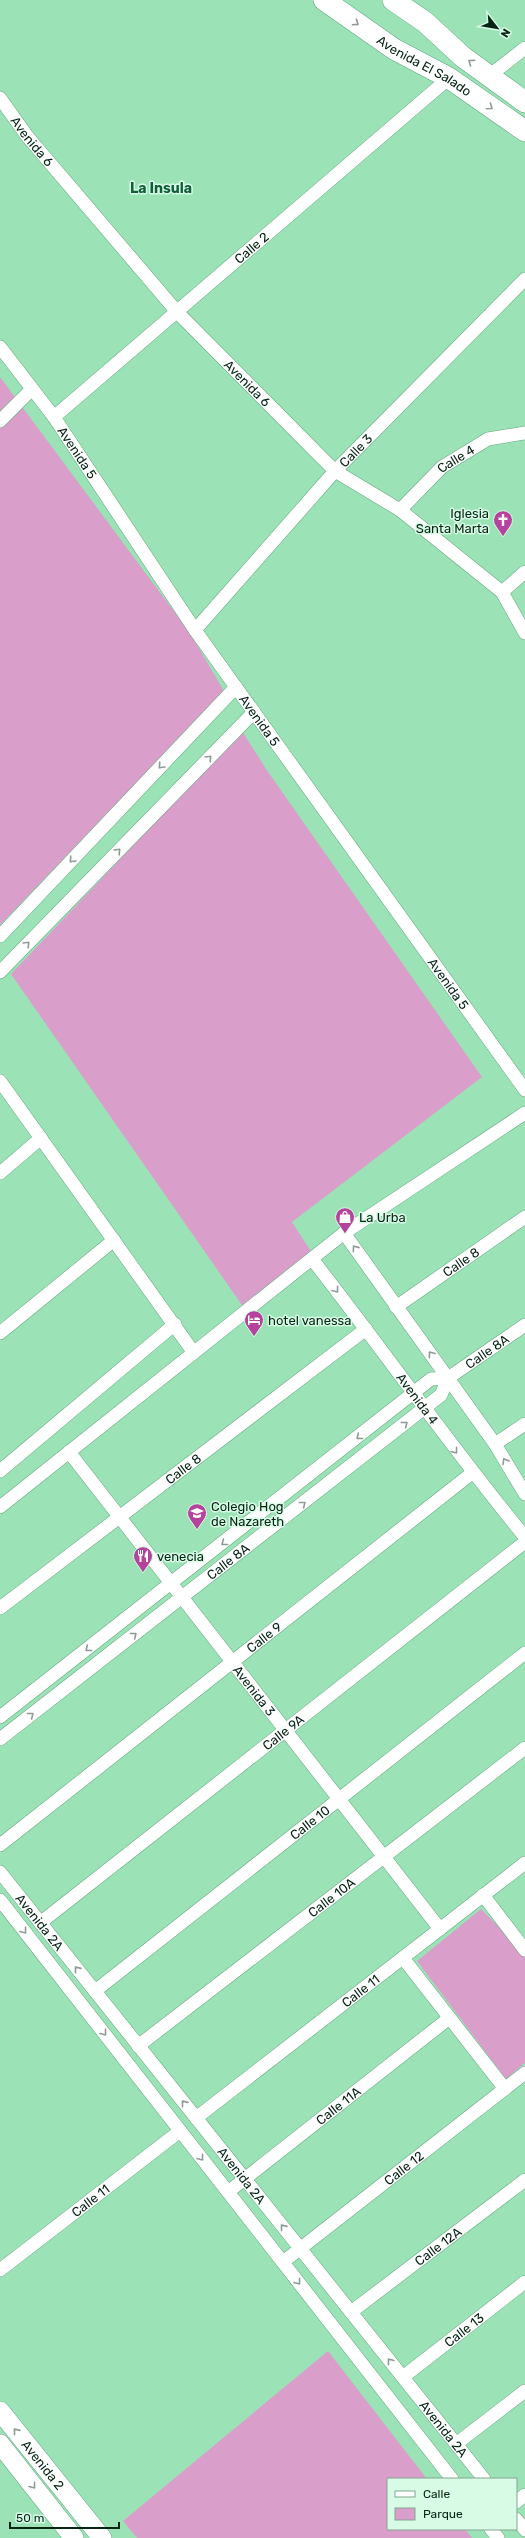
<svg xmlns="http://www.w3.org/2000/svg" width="525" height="2538" viewBox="0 0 525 2538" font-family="Rubik,sans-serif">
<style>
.green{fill:#da9eca}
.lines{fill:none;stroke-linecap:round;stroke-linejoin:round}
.street-casing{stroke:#61a87e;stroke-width:14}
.secondary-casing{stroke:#61a87e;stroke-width:20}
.primary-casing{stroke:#61a87e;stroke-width:22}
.street{stroke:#fff;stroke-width:13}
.secondary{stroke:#fff;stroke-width:19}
.primary{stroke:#fff;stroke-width:21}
.oneway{stroke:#8f9c95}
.labels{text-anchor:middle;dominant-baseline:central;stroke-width:3;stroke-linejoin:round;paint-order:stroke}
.street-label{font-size:13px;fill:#062414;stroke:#d7fbe4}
.poi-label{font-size:13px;fill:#062414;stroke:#d7fbe4;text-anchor:start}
.neighbourhood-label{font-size:14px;font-weight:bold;fill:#115f3a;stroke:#d7fbe4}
</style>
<rect width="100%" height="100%" fill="#9be3b7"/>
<!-- green -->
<g class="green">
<polygon points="0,377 190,633 224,691 0,925"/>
<polygon points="242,731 266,769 482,1077 292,1222 314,1256 244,1308 11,974"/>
<polygon points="481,1909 525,1954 525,2063 506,2079 417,1961"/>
<polygon points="328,2351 427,2479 388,2479 388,2529 465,2529 472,2538 137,2538 123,2521"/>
</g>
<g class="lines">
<!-- street casing -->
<g class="street-casing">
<g id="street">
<polyline points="489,76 525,48"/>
<path id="s1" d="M0,98L27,136L178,313L335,471L400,510L502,592L525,633"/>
<path id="s2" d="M0,347L54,417L195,630L525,1090"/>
<path id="s3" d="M54,417L449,78"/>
<polyline points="0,421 32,389"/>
<path id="s4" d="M400,510L442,467L488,439L525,433"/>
<polyline points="502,592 525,572"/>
<path id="s5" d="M195,630L335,471L525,279"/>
<polyline points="0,936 236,687"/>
<polyline points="0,972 254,712"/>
<polyline points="0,1081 194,1353"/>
<polyline points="0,1173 41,1138"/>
<polyline points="344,1233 495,1444 525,1494"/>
<path id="s6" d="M312,1259C384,1351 451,1447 525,1537"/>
<path id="s7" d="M396,1307L525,1217"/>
<polyline points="0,1333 114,1240"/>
<polyline points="495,1444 525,1424"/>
<path id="s8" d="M69,1452L440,1929"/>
<polyline points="0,1471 175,1324"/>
<polyline points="0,1507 344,1233 525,1113"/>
<path id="s9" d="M0,1608L366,1329"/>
<path id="s10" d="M0,1717L431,1379L448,1378L525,1325"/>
<path id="s11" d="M0,1739L441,1395L448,1378"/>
<path id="s12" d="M0,1845L472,1473"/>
<path id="s13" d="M0,1872L484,2479"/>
<polyline points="483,1895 525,1950"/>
<polyline points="0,1900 452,2479"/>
<path id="s14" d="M40,1923L525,1542"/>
<polyline points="403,1958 505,2089"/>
<path id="s15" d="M95,1991L525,1653"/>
<path id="s16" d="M138,2046L525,1748"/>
<path id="s17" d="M196,2118L525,1863"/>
<path id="s18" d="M228,2192L448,2019"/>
<path id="s19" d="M283,2262L525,2073"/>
<path id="s20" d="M0,2270L180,2131"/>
<path id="s21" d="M351,2312L525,2180"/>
<path id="s22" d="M403,2377L525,2282"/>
<polyline points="456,2444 525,2391"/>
<polyline points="516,2502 525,2495"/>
<polyline points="516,2519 525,2530"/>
<polyline points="491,2529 498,2538"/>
</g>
</g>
<!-- secondary casing -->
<g class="secondary-casing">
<g id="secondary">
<path id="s23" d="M0,2411L102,2538"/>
<polyline points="0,2444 74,2538"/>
</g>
</g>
<!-- primary casing -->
<g class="primary-casing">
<g id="primary">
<path id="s24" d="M324,0L394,49L449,78L525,131"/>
<polyline points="393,0 425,22 463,57 525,102"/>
</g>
</g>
<!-- street -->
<use href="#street" class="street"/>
<!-- secondary -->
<use href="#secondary" class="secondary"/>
<!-- primary -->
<use href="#primary" class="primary"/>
</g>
<!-- one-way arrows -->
<defs><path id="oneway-chevron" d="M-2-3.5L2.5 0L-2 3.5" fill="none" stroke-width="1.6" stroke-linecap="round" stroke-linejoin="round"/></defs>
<g class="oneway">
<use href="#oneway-chevron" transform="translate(356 23) rotate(34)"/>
<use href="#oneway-chevron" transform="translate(471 62) rotate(-144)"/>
<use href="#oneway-chevron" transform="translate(490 107) rotate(35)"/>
<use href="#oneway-chevron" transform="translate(209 758) rotate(-46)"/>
<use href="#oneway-chevron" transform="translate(161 766) rotate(133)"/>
<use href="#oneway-chevron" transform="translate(118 851) rotate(-46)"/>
<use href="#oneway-chevron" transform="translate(72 860) rotate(133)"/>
<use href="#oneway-chevron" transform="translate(27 944) rotate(-46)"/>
<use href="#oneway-chevron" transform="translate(355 1248) rotate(-125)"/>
<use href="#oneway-chevron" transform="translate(336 1290) rotate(52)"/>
<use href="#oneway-chevron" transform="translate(431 1354) rotate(-126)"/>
<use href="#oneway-chevron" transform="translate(405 1424) rotate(-38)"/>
<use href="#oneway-chevron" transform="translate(359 1437) rotate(142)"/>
<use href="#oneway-chevron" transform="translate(455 1451) rotate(52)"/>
<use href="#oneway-chevron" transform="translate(505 1461) rotate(-121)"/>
<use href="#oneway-chevron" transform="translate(303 1504) rotate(-38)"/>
<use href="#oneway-chevron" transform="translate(224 1543) rotate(142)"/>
<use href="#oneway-chevron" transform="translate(134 1635) rotate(-38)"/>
<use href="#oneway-chevron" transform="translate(88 1649) rotate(142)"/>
<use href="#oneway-chevron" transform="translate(31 1715) rotate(-38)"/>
<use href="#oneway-chevron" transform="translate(24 1931) rotate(52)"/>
<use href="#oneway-chevron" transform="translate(77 1969) rotate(-129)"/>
<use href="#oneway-chevron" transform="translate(104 2033) rotate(52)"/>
<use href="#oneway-chevron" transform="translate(184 2103) rotate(-129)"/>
<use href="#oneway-chevron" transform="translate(201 2158) rotate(52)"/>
<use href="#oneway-chevron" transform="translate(283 2227) rotate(-129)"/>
<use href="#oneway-chevron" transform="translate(298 2282) rotate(52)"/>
<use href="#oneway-chevron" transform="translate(390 2361) rotate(-128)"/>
<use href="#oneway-chevron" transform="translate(16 2431) rotate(-129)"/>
<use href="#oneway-chevron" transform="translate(33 2486) rotate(52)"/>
</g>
<!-- icons -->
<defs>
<g id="church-pin" transform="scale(1)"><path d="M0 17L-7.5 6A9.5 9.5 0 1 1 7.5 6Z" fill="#b5439d" stroke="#d7fbe4"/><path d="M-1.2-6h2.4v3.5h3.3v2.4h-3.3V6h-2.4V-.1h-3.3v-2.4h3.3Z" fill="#fff"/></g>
<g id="shop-pin" transform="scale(1)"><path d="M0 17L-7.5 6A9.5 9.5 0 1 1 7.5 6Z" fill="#b5439d" stroke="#d7fbe4"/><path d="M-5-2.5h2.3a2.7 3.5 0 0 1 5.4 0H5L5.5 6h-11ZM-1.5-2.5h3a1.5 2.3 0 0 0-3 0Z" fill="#fff"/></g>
<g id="hotel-pin" transform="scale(1)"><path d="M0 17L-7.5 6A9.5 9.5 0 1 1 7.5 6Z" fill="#b5439d" stroke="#d7fbe4"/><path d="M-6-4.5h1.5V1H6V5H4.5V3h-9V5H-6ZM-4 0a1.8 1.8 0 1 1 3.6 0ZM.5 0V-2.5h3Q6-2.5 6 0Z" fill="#fff"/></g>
<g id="school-pin" transform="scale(1)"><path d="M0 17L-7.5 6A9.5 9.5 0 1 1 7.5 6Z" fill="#b5439d" stroke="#d7fbe4"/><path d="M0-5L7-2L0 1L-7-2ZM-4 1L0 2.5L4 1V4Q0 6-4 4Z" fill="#fff"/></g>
<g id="restaurant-pin" transform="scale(1)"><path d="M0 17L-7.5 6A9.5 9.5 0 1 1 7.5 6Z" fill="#b5439d" stroke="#d7fbe4"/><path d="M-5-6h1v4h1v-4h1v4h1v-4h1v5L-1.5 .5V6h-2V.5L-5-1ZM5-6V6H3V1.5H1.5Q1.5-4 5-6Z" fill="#fff"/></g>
</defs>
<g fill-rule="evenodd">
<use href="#church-pin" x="503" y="520"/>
<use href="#shop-pin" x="345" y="1217"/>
<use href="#hotel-pin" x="254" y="1320"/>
<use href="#school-pin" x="197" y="1513"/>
<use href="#restaurant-pin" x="143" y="1556"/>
</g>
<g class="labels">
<!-- street labels -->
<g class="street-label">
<text stroke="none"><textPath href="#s24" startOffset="120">Avenida El Salado</textPath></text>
<text stroke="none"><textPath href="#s1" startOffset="54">Avenida 6</textPath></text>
<text stroke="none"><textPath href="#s3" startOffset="260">Calle 2</textPath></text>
<text stroke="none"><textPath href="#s1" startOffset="378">Avenida 6</textPath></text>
<text stroke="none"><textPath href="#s5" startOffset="241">Calle 3</textPath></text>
<text stroke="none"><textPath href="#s2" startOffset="131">Avenida 5</textPath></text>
<text stroke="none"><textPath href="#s4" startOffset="76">Calle 4</textPath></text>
<text stroke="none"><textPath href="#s2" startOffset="455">Avenida 5</textPath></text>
<text stroke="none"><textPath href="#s2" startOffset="779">Avenida 5</textPath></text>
<text stroke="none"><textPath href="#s7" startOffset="79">Calle 8</textPath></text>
<text stroke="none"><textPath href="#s10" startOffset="612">Calle 8A</textPath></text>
<text stroke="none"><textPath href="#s6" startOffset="175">Avenida 4</textPath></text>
<text stroke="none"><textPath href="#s9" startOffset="230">Calle 8</textPath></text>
<text stroke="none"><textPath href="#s11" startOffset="289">Calle 8A</textPath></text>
<text stroke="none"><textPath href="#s12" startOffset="336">Calle 9</textPath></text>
<text stroke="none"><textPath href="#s8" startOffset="302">Avenida 3</textPath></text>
<text stroke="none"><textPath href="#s14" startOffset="309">Calle 9A</textPath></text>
<text stroke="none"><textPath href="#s15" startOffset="273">Calle 10</textPath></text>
<text stroke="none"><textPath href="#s16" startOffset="244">Calle 10A</textPath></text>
<text stroke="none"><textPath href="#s13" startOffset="64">Avenida 2A</textPath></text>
<text stroke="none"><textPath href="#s17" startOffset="208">Calle 11</textPath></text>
<text stroke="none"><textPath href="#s18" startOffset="140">Calle 11A</textPath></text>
<text stroke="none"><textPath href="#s19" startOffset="153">Calle 12</textPath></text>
<text stroke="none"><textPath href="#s13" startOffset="388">Avenida 2A</textPath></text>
<text stroke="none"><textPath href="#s20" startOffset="114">Calle 11</textPath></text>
<text stroke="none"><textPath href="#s21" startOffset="109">Calle 12A</textPath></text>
<text stroke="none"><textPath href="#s22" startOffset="77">Calle 13</textPath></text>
<text stroke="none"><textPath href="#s13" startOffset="712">Avenida 2A</textPath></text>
<text stroke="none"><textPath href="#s23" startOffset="69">Avenida 2</textPath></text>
</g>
<!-- poi labels -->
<g class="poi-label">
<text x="489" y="513" text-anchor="end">Iglesia<tspan x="489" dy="15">Santa Marta</tspan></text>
<text x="359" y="1217">La Urba</text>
<text x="268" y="1320">hotel vanessa</text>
<text x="211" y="1506">Colegio Hog<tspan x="211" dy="15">de Nazareth</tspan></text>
<text x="157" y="1556">venecia</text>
</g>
<!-- neighbourhood labels -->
<g class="neighbourhood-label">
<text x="161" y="188">La Insula</text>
</g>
</g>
<!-- legend -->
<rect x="387" y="2478" width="130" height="52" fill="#d7fbe4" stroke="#83a591"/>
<rect x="395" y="2491" width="20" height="6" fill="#ffffff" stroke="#83a591"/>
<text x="423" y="2498" font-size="12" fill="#062414">Calle</text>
<rect x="395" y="2508" width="20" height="12" fill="#da9eca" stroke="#83a591"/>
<text x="423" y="2518" font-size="12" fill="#062414">Parque</text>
<!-- north arrow -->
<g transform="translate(497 28) rotate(121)" stroke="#d7fbe4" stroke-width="3" paint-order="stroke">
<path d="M0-3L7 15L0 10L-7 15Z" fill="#062414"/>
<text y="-6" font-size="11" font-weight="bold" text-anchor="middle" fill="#062414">N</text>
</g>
<!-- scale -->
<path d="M10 2522v6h109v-6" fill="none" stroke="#062414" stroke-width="2"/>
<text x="16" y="2522" font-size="12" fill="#062414" stroke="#d7fbe4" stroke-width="3" paint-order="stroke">50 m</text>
</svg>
